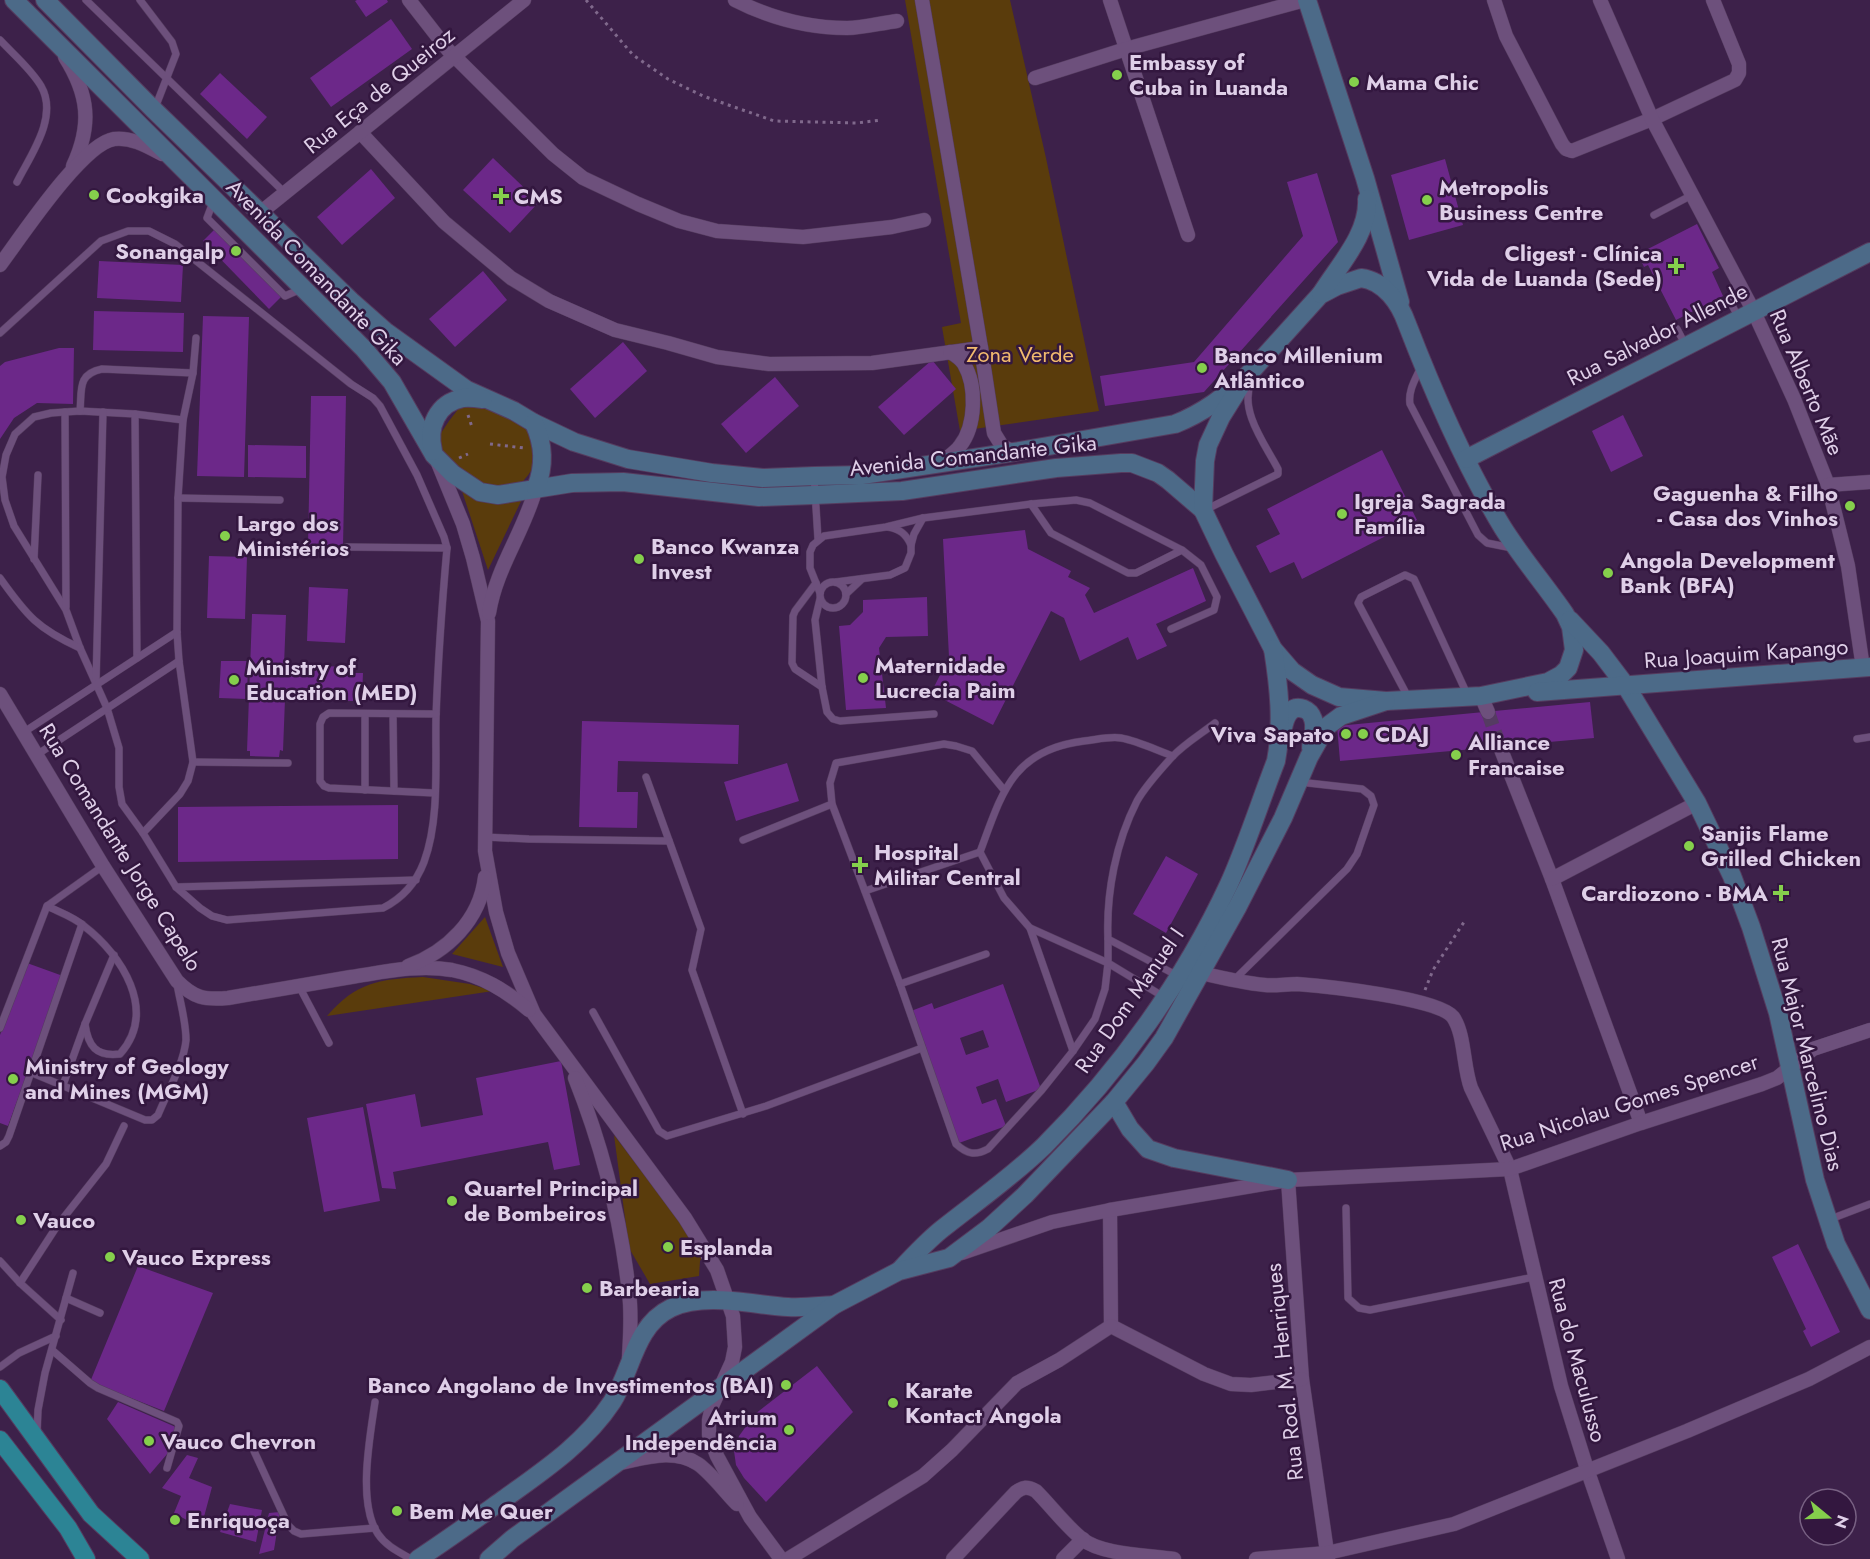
<svg xmlns="http://www.w3.org/2000/svg" width="1870" height="1559" viewBox="0 0 1870 1559" font-family="Jost,sans-serif">
<style>
.green{fill:#5a3c0c}
.building{fill:#6c2889;fill-rule:evenodd}
.lines{fill:none;stroke-linecap:round;stroke-linejoin:round}
.street-tunnel{stroke:#553b62;stroke-width:14;stroke-dasharray:14 7;stroke-linecap:butt}
.lane-casing{stroke:#553c5f;stroke-width:8}
.street-casing{stroke:#553c5f;stroke-width:15}
.secondary-casing{stroke:#553c5f;stroke-width:20}
.primary-casing{stroke:#553c5f;stroke-width:20}
.path{stroke:#80698c;stroke-width:3;stroke-dasharray:3 4.5;stroke-linecap:butt}
.lane{stroke:#6d507c;stroke-width:7}
.street{stroke:#6d507c;stroke-width:14}
.secondary{stroke:#4c6a88;stroke-width:18}
.primary{stroke:#2c8495;stroke-width:18}
.poi-dot{fill:#85cf4c;stroke:#33173f;stroke-width:2}
.labels{text-anchor:middle;dominant-baseline:central;stroke-width:5;stroke-linejoin:round;paint-order:stroke}
.poi-label{font-size:22px;font-weight:bold;fill:#dfcfe8;stroke:#33173f;text-anchor:start}
.street-label{font-size:22px;fill:#dfcfe8;stroke:#33173f}
.park-label{font-size:22px;fill:#f1ba6e;stroke:#33173f}
</style>
<rect width="100%" height="100%" fill="#3d214a"/>
<!-- green -->
<g class="green">
<polygon points="905,0 1010,0 1046,158 1099,411 960,431 942,327 961,323"/>
<path d="M477,401L531,425C537,458 542,461 518,487L483,490L441,451V433L449,421L459,408Z"/>
<polygon points="460,485 524,495 488,570"/>
<polygon points="485,917 503,967 452,954"/>
<path d="M423,977L470,984L493,991L327,1016C356,982 380,979 423,977Z"/>
<polygon points="614,1135 704,1254 700,1261 699,1276 650,1284 629,1248"/>
</g>
<!-- building -->
<g class="building">
<polygon points="357,0 387,0 388,2 366,17 355,1"/>
<polygon points="391,19 412,49 331,107 310,78"/>
<polygon points="220,73 267,117 247,139 200,94"/>
<polygon points="493,158 539,202 510,233 463,190"/>
<polygon points="1445,159 1463,225 1409,240 1391,175"/>
<polygon points="371,169 395,198 342,245 317,217"/>
<polygon points="1317,173 1338,242 1204,392 1105,406 1100,376 1194,362 1303,236 1287,182"/>
<polygon points="1697,224 1719,268 1712,272 1723,296 1676,320 1648,265 1644,267 1638,254"/>
<polygon points="215,229 281,297 269,309 203,241"/>
<polygon points="99,261 183,265 181,302 97,298"/>
<polygon points="483,271 507,300 455,347 429,319"/>
<polygon points="94,311 184,313 183,352 93,350"/>
<polygon points="203,316 249,317 244,477 197,476"/>
<polygon points="623,342 647,371 595,418 570,389"/>
<polygon points="59,348 74,348 73,404 37,403 14,418 0,439 0,366 5,362"/>
<polygon points="932,360 956,389 904,435 878,407"/>
<polygon points="775,377 799,406 746,453 721,424"/>
<polygon points="311,396 346,396 343,547 308,546"/>
<polygon points="1623,415 1643,456 1611,472 1592,431"/>
<polygon points="248,445 306,446 306,478 248,477"/>
<polygon points="1382,450 1417,520 1302,579 1294,562 1270,573 1256,546 1280,534 1267,509"/>
<polygon points="1025,530 1028,549 1071,571 1068,577 1090,588 1085,595 1094,613 1193,568 1206,601 1156,624 1167,646 1137,660 1128,637 1080,661 1064,618 1051,611 993,725 931,693 949,657 943,539"/>
<polygon points="209,556 247,557 245,619 207,618"/>
<polygon points="309,587 348,589 345,643 307,641"/>
<polygon points="927,597 928,636 886,637 879,648 886,708 846,710 839,626 850,625 863,612 863,600"/>
<polygon points="252,614 286,615 284,665 354,667 354,673 363,673 362,696 353,695 353,701 285,699 283,751 280,750 279,757 250,756 250,751 247,751"/>
<polygon points="221,661 248,661 247,699 219,698"/>
<polygon points="1590,702 1594,738 1340,761 1337,726"/>
<polygon points="582,721 739,725 738,764 618,761 617,792 638,792 637,828 579,827"/>
<polygon points="787,763 799,801 736,821 724,782"/>
<polygon points="398,805 398,859 178,862 178,807"/>
<polygon points="1166,856 1198,874 1166,933 1133,914"/>
<polygon points="27,963 63,976 8,1126 0,1123 0,1035"/>
<path d="M1003,984L1041,1089L1006,1102L998,1079L976,1087L982,1104L996,1099L1006,1126L959,1143L911,1011L932,1003L934,1009ZM983,1030L989,1047L966,1055L960,1038Z"/>
<polygon points="561,1061 580,1165 554,1170 548,1142 393,1172 396,1189 382,1188 366,1104 415,1094 421,1127 483,1115 476,1078"/>
<polygon points="363,1107 380,1201 324,1212 307,1118"/>
<polygon points="1798,1244 1840,1332 1811,1347 1803,1331 1806,1329 1772,1257"/>
<polygon points="138,1266 213,1293 164,1411 90,1382"/>
<polygon points="817,1366 853,1412 766,1502 744,1478 736,1465 734,1451 739,1436 755,1414"/>
<polygon points="118,1402 178,1428 168,1453 150,1474 107,1419"/>
<polygon points="187,1455 198,1458 189,1478 212,1487 201,1528 174,1513 181,1496 162,1488"/>
<polygon points="230,1504 262,1510 256,1542 220,1532"/>
<polygon points="280,1512 274,1550 259,1554 269,1513"/>
</g>
<g class="lines">
<!-- street-tunnel -->
<polyline class="street-tunnel" points="1488,712 1500,747"/>
<!-- lane casing -->
<g class="lane-casing">
<g id="lane">
<polyline points="86,0 285,193"/>
<polyline points="140,0 172,42 176,54 155,108"/>
<path d="M0,40C13,54 31,69 41,86C59,117 30,156 17,182"/>
<polyline points="213,202 207,218 285,296 301,289"/>
<polyline points="1654,215 1692,195"/>
<polyline points="1730,301 1739,319"/>
<polyline points="1677,329 1686,346"/>
<path d="M0,333L101,241L128,231H149L175,244L351,384L373,398L380,406L417,475L444,537L447,548C442,604 438,660 436,717C435,762 440,819 424,862C416,883 403,898 383,908L227,920L212,916L200,908L176,887L143,833L122,804L119,787V748L107,708L80,648L66,610L14,526L5,500L2,477L6,455L15,434L34,417L51,413L80,411L135,414L183,420"/>
<path d="M1420,369C1415,380 1408,391 1410,404L1478,535L1487,543L1512,548"/>
<path d="M80,411C82,390 77,374 102,369L193,373"/>
<polyline points="65,412 66,607"/>
<polyline points="135,414 137,658"/>
<polyline points="814,476 818,539"/>
<polyline points="178,498 280,500"/>
<polyline points="1031,504 1051,533 1128,573 1136,573 1182,550 1201,565 1217,597 1214,610 1171,629"/>
<path d="M1205,510L1278,474V469C1265,444 1239,411 1251,382"/>
<path d="M888,527C900,529 906,534 911,545"/>
<polyline points="346,547 447,548"/>
<polyline points="34,559 38,475"/>
<path d="M0,578C27,616 38,629 80,648"/>
<circle cx="833" cy="595" r="13"/>
<polyline points="836,582 890,575 905,568 911,553 911,545 914,534 923,518"/>
<polyline points="816,583 795,611 793,616 792,663 795,669 822,687"/>
<polyline points="820,593 810,568 810,552 813,545 824,536 886,527 923,518 1031,504 1076,500 1090,503 1182,550"/>
<polyline points="846,594 862,579"/>
<polyline points="820,599 815,620 822,687 827,712 833,719 840,721 934,714"/>
<polyline points="96,682 103,412"/>
<polyline points="1409,699 1358,603 1361,597 1405,575 1414,579 1467,694"/>
<polyline points="393,714 394,791"/>
<polyline points="24,732 177,632"/>
<polyline points="1857,739 1870,737"/>
<polyline points="38,754 179,661"/>
<polyline points="193,762 288,763"/>
<polyline points="646,777 701,929 692,970 743,1114"/>
<polyline points="365,790 365,714"/>
<path d="M1004,790L972,751L956,746L944,744L836,763L830,783L832,804L900,984L956,1144C967,1154 975,1156 988,1149L1041,1091L1073,1051L1095,1019L1105,989L1108,963L1030,928L1004,898L980,852C1002,793 1012,750 1084,741C1095,740 1110,736 1121,738C1138,741 1156,750 1173,756"/>
<polyline points="434,793 329,788 324,786 320,781 320,724 323,717 329,713 436,714"/>
<polyline points="143,833 180,794 188,781 193,762 179,661 177,632 178,498 183,420 193,373 196,338"/>
<polyline points="485,837 529,839 669,841"/>
<polyline points="743,840 832,804"/>
<polyline points="176,887 416,880"/>
<polyline points="865,891 980,852"/>
<path d="M47,906C59,912 74,917 84,926C122,955 158,1011 120,1054C96,1057 88,1046 85,1024"/>
<polyline points="1030,928 1073,1051"/>
<polyline points="1108,939 1108,963 1164,997"/>
<path d="M1178,976L1108,939C1106,893 1116,842 1137,801C1145,787 1161,769 1172,757C1184,744 1201,734 1215,723"/>
<polyline points="1234,980 1347,869 1357,854 1374,805 1371,796 1362,789 1299,782"/>
<polyline points="900,984 986,954"/>
<polyline points="299,986 329,1043"/>
<polyline points="593,1012 659,1131 667,1136 766,1106 922,1048"/>
<polyline points="0,1028 47,906 103,866"/>
<path d="M30,1072L145,1120H152L158,1115C167,1093 184,1063 186,1040C186,1021 180,1002 177,984"/>
<polyline points="63,1085 85,1024 114,955"/>
<polyline points="0,1146 6,1142 9,1136 82,924"/>
<polyline points="1346,1208 1348,1298 1359,1308 1370,1310 1534,1277"/>
<polyline points="1828,1220 1870,1204"/>
<polyline points="0,1261 20,1283 61,1320"/>
<polyline points="20,1283 57,1226 106,1164 124,1126"/>
<polyline points="66,1298 100,1313"/>
<polyline points="52,1350 90,1383 98,1388 177,1422 179,1426 167,1468"/>
<polyline points="0,1367 19,1353 56,1336"/>
<path d="M375,1402C370,1437 357,1503 378,1534C386,1546 399,1552 411,1559"/>
<polyline points="37,1434 38,1410 45,1373 73,1273"/>
<polyline points="254,1451 288,1525 294,1531 301,1534 375,1528"/>
</g>
</g>
<!-- street casing -->
<g class="street-casing">
<g id="street">
<polyline points="409,0 448,50 553,154 583,178 638,204 679,221 717,231 803,237 892,227 924,220"/>
<path d="M735,0C770,18 807,28 847,28C863,28 881,23 897,21"/>
<polyline points="922,0 981,348 994,433 1002,446 1014,452"/>
<polyline points="1110,0 1188,235"/>
<polyline points="1494,0 1506,36 1562,144 1566,149 1572,151 1652,119 1735,80 1739,73 1739,64 1713,0"/>
<polyline points="1600,0 1652,119 1754,312 1794,399 1828,485 1848,566 1863,668"/>
<path d="M65,57C89,95 92,125 73,166"/>
<polyline points="1035,78 1126,49 1305,0"/>
<polyline points="360,132 444,222 511,278 549,301 615,330 668,343 717,357 769,364 872,363 981,348"/>
<polyline points="260,213 524,0"/>
<path d="M0,265C21,237 82,144 114,139C132,137 147,146 162,154"/>
<path d="M942,462C948,457 956,452 960,446C976,426 977,386 964,364C961,359 955,355 950,352"/>
<polyline points="438,463 463,524 473,558 488,621 485,851 496,912 508,953 534,1014 685,1218 717,1270 733,1316 735,1347 732,1362 712,1406 709,1420 709,1435 717,1456 750,1517 781,1559"/>
<polyline points="1828,485 1870,482"/>
<path d="M489,613C496,568 524,532 536,488"/>
<path d="M0,694L103,866L177,981C194,998 204,1000 228,998C269,991 310,984 351,977C384,972 418,964 452,970C482,976 505,990 529,1010"/>
<polyline points="1481,696 1488,712"/>
<polyline points="1500,747 1552,879 1641,1123"/>
<polyline points="1552,879 1697,803"/>
<path d="M408,966C447,952 480,920 485,877"/>
<path d="M1201,973C1222,978 1243,983 1265,985C1275,986 1286,984 1297,984C1323,986 1439,998 1453,1017C1465,1034 1463,1067 1471,1088L1510,1169L1561,1386L1587,1469L1618,1559"/>
<path d="M575,1078C602,1146 621,1220 629,1293C632,1314 630,1336 629,1357"/>
<polyline points="1288,1180 1302,1379 1328,1559"/>
<polyline points="1110,1210 1111,1326"/>
<polyline points="962,1253 1052,1222 1110,1210 1288,1180 1510,1169 1641,1123 1762,1084 1777,1078 1813,1049 1870,1030"/>
<polyline points="1111,1326 1204,1374 1231,1384 1251,1385 1302,1379"/>
<path d="M620,1463C645,1458 674,1448 698,1464C711,1473 726,1493 737,1504"/>
<polyline points="788,1559 923,1476 952,1450 1017,1383 1059,1360 1111,1326"/>
<path d="M953,1559L1016,1492C1023,1487 1027,1486 1036,1491C1051,1506 1065,1525 1082,1539C1102,1555 1148,1555 1174,1559"/>
<polyline points="1063,1559 1083,1539"/>
<polyline points="1256,1559 1327,1553 1454,1524 1687,1431 1809,1379 1870,1347"/>
</g>
</g>
<!-- secondary casing -->
<g class="secondary-casing">
<g id="secondary">
<polyline points="14,0 364,349 392,382 434,455 453,474 480,492 498,495 572,483 623,482 759,497 814,495 902,491 1056,468 1121,463 1132,463 1158,473 1168,480 1203,510"/>
<path d="M45,0L154,110L351,301L385,331L467,390L514,411L534,423L574,442L628,459L712,473L763,478L814,476L862,475L1014,452L1175,424C1203,413 1224,397 1246,377"/>
<polyline points="1307,0 1365,178 1400,302"/>
<path d="M1361,278C1385,281 1400,304 1407,324C1434,394 1464,464 1503,528C1522,558 1545,585 1565,614L1571,627L1574,650L1568,668L1561,675L1548,682L1481,696L1386,701L1339,697L1312,685L1292,671L1273,649L1224,554L1203,510L1205,461L1208,445L1221,417L1246,377L1320,295L1337,286Z"/>
<path d="M1321,294C1339,265 1369,234 1367,199"/>
<path d="M534,423C544,445 545,465 536,488"/>
<path d="M433,451C427,427 437,403 463,398C469,397 476,398 483,399"/>
<polyline points="1466,459 1870,252"/>
<polyline points="1570,620 1601,653 1626,686 1697,803 1732,876 1751,927 1778,1013 1815,1180 1836,1244 1870,1310"/>
<polyline points="1537,692 1870,667"/>
<path d="M1283,728C1285,718 1290,704 1304,709C1309,711 1311,713 1313,719C1316,727 1313,738 1311,747"/>
<polyline points="1114,1102 1130,1129 1148,1149 1174,1158 1288,1180"/>
<path d="M900,1270C913,1256 927,1241 942,1229C976,1202 1012,1177 1044,1146C1119,1071 1184,981 1229,884C1247,844 1260,802 1276,761C1283,723 1279,687 1273,649"/>
<path d="M418,1559C447,1540 476,1519 504,1499C543,1471 585,1443 612,1402C632,1371 634,1326 671,1308C705,1292 753,1305 788,1307C803,1308 819,1306 834,1305"/>
<polyline points="489,1559 512,1539 834,1305 899,1271 949,1258 989,1228 1025,1195 1114,1102 1146,1063 1164,1038 1238,906 1283,818 1309,757 1326,727 1341,716 1386,701"/>
</g>
</g>
<!-- primary casing -->
<g class="primary-casing">
<g id="primary">
<polyline points="0,1389 91,1514 140,1559"/>
<polyline points="0,1440 68,1528 86,1559"/>
</g>
</g>
<!-- path -->
<g class="path">
<polyline points="586,0 633,55 668,79 703,96 774,121 857,123 881,120"/>
<polyline points="468,415 472,427"/>
<polyline points="490,444 524,448"/>
<polyline points="459,458 468,454"/>
<polyline points="1425,990 1433,970 1464,922"/>
</g>
<!-- lane -->
<use href="#lane" class="lane"/>
<!-- street -->
<use href="#street" class="street"/>
<!-- secondary -->
<use href="#secondary" class="secondary"/>
<!-- primary -->
<use href="#primary" class="primary"/>
</g>
<!-- markers -->
<g class="poi-dot">
<circle cx="1117" cy="75" r="6"/>
<circle cx="1354" cy="82" r="6"/>
<circle cx="94" cy="195" r="6"/>
<path d="M498 187h6v6h6v6h-6v6h-6v-6h-6v-6h6z"/>
<circle cx="1427" cy="200" r="6"/>
<circle cx="236" cy="251" r="6"/>
<path d="M1673 257h6v6h6v6h-6v6h-6v-6h-6v-6h6z"/>
<circle cx="1202" cy="368" r="6"/>
<circle cx="1850" cy="506" r="6"/>
<circle cx="1342" cy="514" r="6"/>
<circle cx="225" cy="536" r="6"/>
<circle cx="639" cy="559" r="6"/>
<circle cx="1608" cy="573" r="6"/>
<circle cx="863" cy="678" r="6"/>
<circle cx="234" cy="680" r="6"/>
<circle cx="1346" cy="734" r="6"/>
<circle cx="1363" cy="734" r="6"/>
<circle cx="1456" cy="755" r="6"/>
<circle cx="1689" cy="846" r="6"/>
<path d="M857 856h6v6h6v6h-6v6h-6v-6h-6v-6h6z"/>
<path d="M1778 884h6v6h6v6h-6v6h-6v-6h-6v-6h6z"/>
<circle cx="13" cy="1079" r="6"/>
<circle cx="452" cy="1201" r="6"/>
<circle cx="21" cy="1220" r="6"/>
<circle cx="668" cy="1247" r="6"/>
<circle cx="110" cy="1257" r="6"/>
<circle cx="587" cy="1288" r="6"/>
<circle cx="786" cy="1385" r="6"/>
<circle cx="893" cy="1403" r="6"/>
<circle cx="789" cy="1430" r="6"/>
<circle cx="149" cy="1441" r="6"/>
<circle cx="397" cy="1511" r="6"/>
<circle cx="175" cy="1520" r="6"/>
</g>
<g class="labels">
<!-- poi labels -->
<g class="poi-label">
<text x="1129" y="62">Embassy of<tspan x="1129" dy="25">Cuba in Luanda</tspan></text>
<text x="1366" y="82">Mama Chic</text>
<text x="1439" y="187">Metropolis<tspan x="1439" dy="25">Business Centre</tspan></text>
<text x="106" y="195">Cookgika</text>
<text x="514" y="196">CMS</text>
<text x="224" y="251" text-anchor="end">Sonangalp</text>
<text x="1662" y="253" text-anchor="end">Cligest - Clínica<tspan x="1662" dy="25">Vida de Luanda (Sede)</tspan></text>
<text x="1214" y="355">Banco Millenium<tspan x="1214" dy="25">Atlântico</tspan></text>
<text x="1838" y="493" text-anchor="end">Gaguenha &amp; Filho<tspan x="1838" dy="25">- Casa dos Vinhos</tspan></text>
<text x="1354" y="501">Igreja Sagrada<tspan x="1354" dy="25">Família</tspan></text>
<text x="237" y="523">Largo dos<tspan x="237" dy="25">Ministérios</tspan></text>
<text x="651" y="546">Banco Kwanza<tspan x="651" dy="25">Invest</tspan></text>
<text x="1620" y="560">Angola Development<tspan x="1620" dy="25">Bank (BFA)</tspan></text>
<text x="875" y="665">Maternidade<tspan x="875" dy="25">Lucrecia Paim</tspan></text>
<text x="246" y="667">Ministry of<tspan x="246" dy="25">Education (MED)</tspan></text>
<text x="1334" y="734" text-anchor="end">Viva Sapato</text>
<text x="1375" y="734">CDAJ</text>
<text x="1468" y="742">Alliance<tspan x="1468" dy="25">Francaise</tspan></text>
<text x="1701" y="833">Sanjis Flame<tspan x="1701" dy="25">Grilled Chicken</tspan></text>
<text x="874" y="852">Hospital<tspan x="874" dy="25">Militar Central</tspan></text>
<text x="1768" y="893" text-anchor="end">Cardiozono - BMA</text>
<text x="25" y="1066">Ministry of Geology<tspan x="25" dy="25">and Mines (MGM)</tspan></text>
<text x="464" y="1188">Quartel Principal<tspan x="464" dy="25">de Bombeiros</tspan></text>
<text x="33" y="1220">Vauco</text>
<text x="680" y="1247">Esplanda</text>
<text x="122" y="1257">Vauco Express</text>
<text x="599" y="1288">Barbearia</text>
<text x="774" y="1385" text-anchor="end">Banco Angolano de Investimentos (BAI)</text>
<text x="905" y="1390">Karate<tspan x="905" dy="25">Kontact Angola</tspan></text>
<text x="777" y="1417" text-anchor="end">Atrium<tspan x="777" dy="25">Independência</tspan></text>
<text x="161" y="1441">Vauco Chevron</text>
<text x="409" y="1511">Bem Me Quer</text>
<text x="187" y="1520">Enriquoça</text>
</g>
<!-- street labels -->
<g class="street-label">
<text transform="translate(379 90) rotate(-39)">Rua Eça de Queiroz</text>
<text transform="translate(317 272) rotate(46)">Avenida Comandante Gika</text>
<text transform="translate(1657 334) rotate(-27)">Rua Salvador Allende</text>
<text transform="translate(1807 382) rotate(67)">Rua Alberto Mãe</text>
<text transform="translate(973 455) rotate(-6)">Avenida Comandante Gika</text>
<text transform="translate(1746 653) rotate(-4)">Rua Joaquim Kapango</text>
<text transform="translate(121 847) rotate(58)">Rua Comandante Jorge Capelo</text>
<text transform="translate(1129 1000) rotate(-55)">Rua Dom Manuel I</text>
<text transform="translate(1808 1054) rotate(76)">Rua Major Marcelino Dias</text>
<text transform="translate(1629 1102) rotate(-18)">Rua Nicolau Gomes Spencer</text>
<text transform="translate(1578 1360) rotate(75)">Rua do Maculusso</text>
<text transform="translate(1284 1372) rotate(-96)">Rua Rod. M. Henriques</text>
</g>
<!-- park labels -->
<g class="park-label">
<text x="1020" y="354">Zona Verde</text>
</g>
</g>
<!-- north arrow -->
<g transform="translate(1828 1517) rotate(109)"><circle r="28" fill="#33173f" stroke="#786183" stroke-width="1.5"/>
<path d="M0-4.5L10 22L0 15L-10 22Z" fill="#85cf4c"/>
<text y="-9" font-size="16" font-weight="bold" text-anchor="middle" fill="#dfcfe8">N</text>
</g>
</svg>
